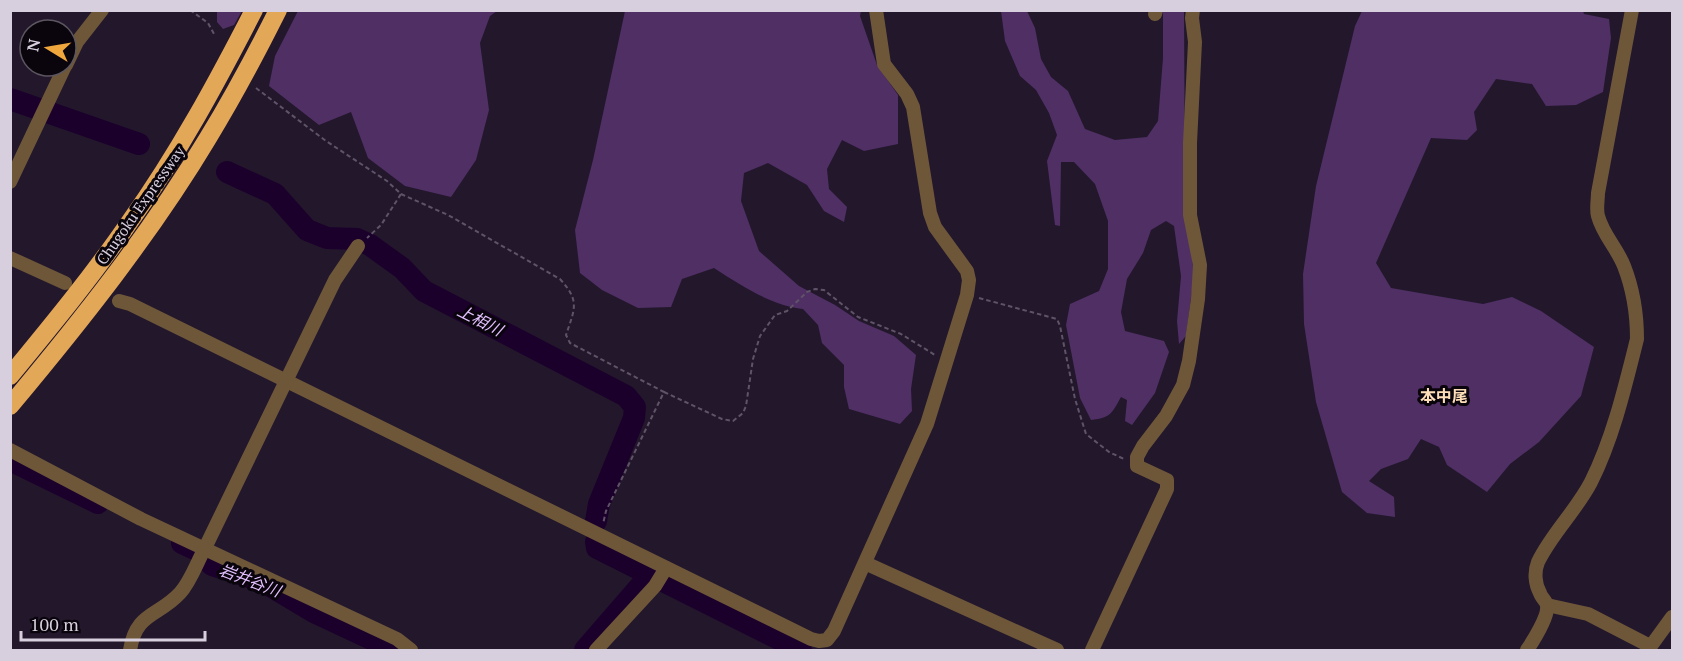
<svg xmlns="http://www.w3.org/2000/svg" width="1683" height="661" viewBox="0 0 1683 661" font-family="'PT Serif','Noto Sans JP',serif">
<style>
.green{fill:#4f2f64}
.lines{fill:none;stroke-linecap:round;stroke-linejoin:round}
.river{stroke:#1b002c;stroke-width:22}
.path{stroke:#5f5467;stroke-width:2;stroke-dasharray:4.5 3;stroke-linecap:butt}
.minor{stroke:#6e5739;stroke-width:14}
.highway{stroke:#e3a758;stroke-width:18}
.labels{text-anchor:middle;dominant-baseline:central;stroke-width:6;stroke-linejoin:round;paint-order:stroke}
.street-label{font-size:15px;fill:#d7cfdd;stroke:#0a050d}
.water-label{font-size:16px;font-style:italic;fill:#e1bffc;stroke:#0a050d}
.neighbourhood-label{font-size:16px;font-weight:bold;fill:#fddeb8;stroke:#0a050d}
</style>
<rect width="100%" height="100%" fill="#23172c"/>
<!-- green -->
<g class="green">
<polygon points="217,11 217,10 242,11 234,25 223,29 217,22"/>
<polygon points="298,11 497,11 490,16 480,43 489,110 476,160 451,197 405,186 368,158 351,112 319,125 269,86 275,56"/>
<path d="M625,11H861L860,16L877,65L898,95V144L864,151L842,140L827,169L829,189L847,207L844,222L824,211L807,185L768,163L744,173L741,201L759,251L799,286L835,305L859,321L894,336L916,355L911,389L912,411L900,424L849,409L844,387V365L822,343L818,325L803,309C770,305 742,286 714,268L682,279L671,307L638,308L602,290L580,273L575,230L593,160Z"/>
<path d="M1001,11H1027L1035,28L1041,59L1051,77L1068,91L1085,129L1115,140L1147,137L1158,121L1163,58V11H1184L1185,196L1194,275L1186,336L1179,344L1177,321L1181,276L1174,226L1166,221L1151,230L1143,253L1127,279L1121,312L1125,331L1164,341L1169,352L1155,393L1132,425L1125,421L1127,400L1121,397C1112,413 1111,418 1091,420L1080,398L1066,325L1070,304L1099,291L1108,269V221L1095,184L1074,162H1061L1060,226L1055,225L1047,161L1057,135L1049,113L1036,90L1020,76L1005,41Z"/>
<polygon points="1583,11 1584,14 1609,19 1611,38 1603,92 1576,105 1546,106 1532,84 1496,79 1474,112 1477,130 1467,140 1431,138 1376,263 1391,288 1483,304 1512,297 1541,311 1594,347 1581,396 1539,442 1510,464 1487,492 1447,465 1439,447 1421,439 1408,459 1381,469 1369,481 1394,497 1395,517 1367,513 1342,492 1316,402 1304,324 1303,274 1316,186 1355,26 1362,11"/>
</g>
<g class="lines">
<!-- river -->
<g class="river">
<polyline points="10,99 139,144"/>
<polyline points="227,172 275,194 307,230 327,238 357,239 370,245 402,268 424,291 626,396 635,407 634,418 599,504 596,521"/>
<polyline points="10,460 98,503"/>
<polyline points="596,542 597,548 801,650"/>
<polyline points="182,543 197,550 212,565 262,581 314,612 395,650"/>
<polyline points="585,650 650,575"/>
</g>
<!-- path -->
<g class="path">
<polyline points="190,10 208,23 214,34"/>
<polyline points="256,88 326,141 387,181 401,194 381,225 367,238"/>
<path d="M401,194L448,215L560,279C580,301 575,308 566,335L570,343L664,392L606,511L603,524"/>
<polyline points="979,298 1057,319 1060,326 1075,399 1086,434 1109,452 1124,459"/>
<polyline points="664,392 722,419 733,421 743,413 746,406 753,359 760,336 775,315 787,311 807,292 815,289 824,290 858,317 901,334 935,355"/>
</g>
<!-- minor -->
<g class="minor">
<polyline points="1155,14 1156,10"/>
<polyline points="66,65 77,42 102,10"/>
<polyline points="10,182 65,66"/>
<polyline points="10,258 65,283"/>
<polyline points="119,301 130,304 811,639 819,641 827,640 834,631 927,424 967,295 969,280 967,271 935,227 930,213 913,107 907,94 884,64 876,10"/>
<polyline points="10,450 141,519 397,639 411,650"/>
<polyline points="865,563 1057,650"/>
<polyline points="1547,605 1588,614 1650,646"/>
<path d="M130,650C136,612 158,617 180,593C191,581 197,562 205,548L335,280L358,246"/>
<polyline points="596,650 655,586 666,568"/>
<polyline points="1092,650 1167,489 1167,480 1137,466 1137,457 1143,446 1166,416 1183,385 1189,361 1198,299 1200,265 1190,215 1190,143 1195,42 1192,18 1193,10"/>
<path d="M1527,650C1533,641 1549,616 1547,605C1546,601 1541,597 1540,593C1535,584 1534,572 1538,562C1552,533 1576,511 1591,482C1613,438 1625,387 1637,339C1637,313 1633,289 1624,266C1617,248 1603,235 1598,216C1596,209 1598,200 1598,193L1632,10"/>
<polyline points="1648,650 1672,617"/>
</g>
<!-- highway -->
<g class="highway">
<path d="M10,376C52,325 94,274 131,220C178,154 217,82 254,10"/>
<path d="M10,406C81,321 151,233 208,138C233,97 256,54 278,10"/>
</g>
</g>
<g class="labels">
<!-- street labels -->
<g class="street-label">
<text transform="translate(140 205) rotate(-55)">Chugoku Expressway</text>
</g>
<!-- water labels -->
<g class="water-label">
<text transform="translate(480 320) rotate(27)">上相川</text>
<text transform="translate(250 580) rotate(21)">岩井谷川</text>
</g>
<!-- neighbourhood labels -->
<g class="neighbourhood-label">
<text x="1444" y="396">本中尾</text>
</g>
</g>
<!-- border -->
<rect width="1683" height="661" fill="none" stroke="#d7cfdd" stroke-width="24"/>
<!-- north arrow -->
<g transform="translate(48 48) rotate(281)"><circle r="28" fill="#0a050d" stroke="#5c5660" stroke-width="1.5"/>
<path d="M0-4.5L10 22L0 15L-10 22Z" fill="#efa73d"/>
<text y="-9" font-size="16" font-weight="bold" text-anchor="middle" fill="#d7cfdd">N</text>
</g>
<!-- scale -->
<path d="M21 631v9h184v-9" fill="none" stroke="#d7cfdd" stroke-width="3"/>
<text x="30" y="631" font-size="18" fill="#d7cfdd" stroke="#0a050d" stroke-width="4.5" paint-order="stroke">100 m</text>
</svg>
